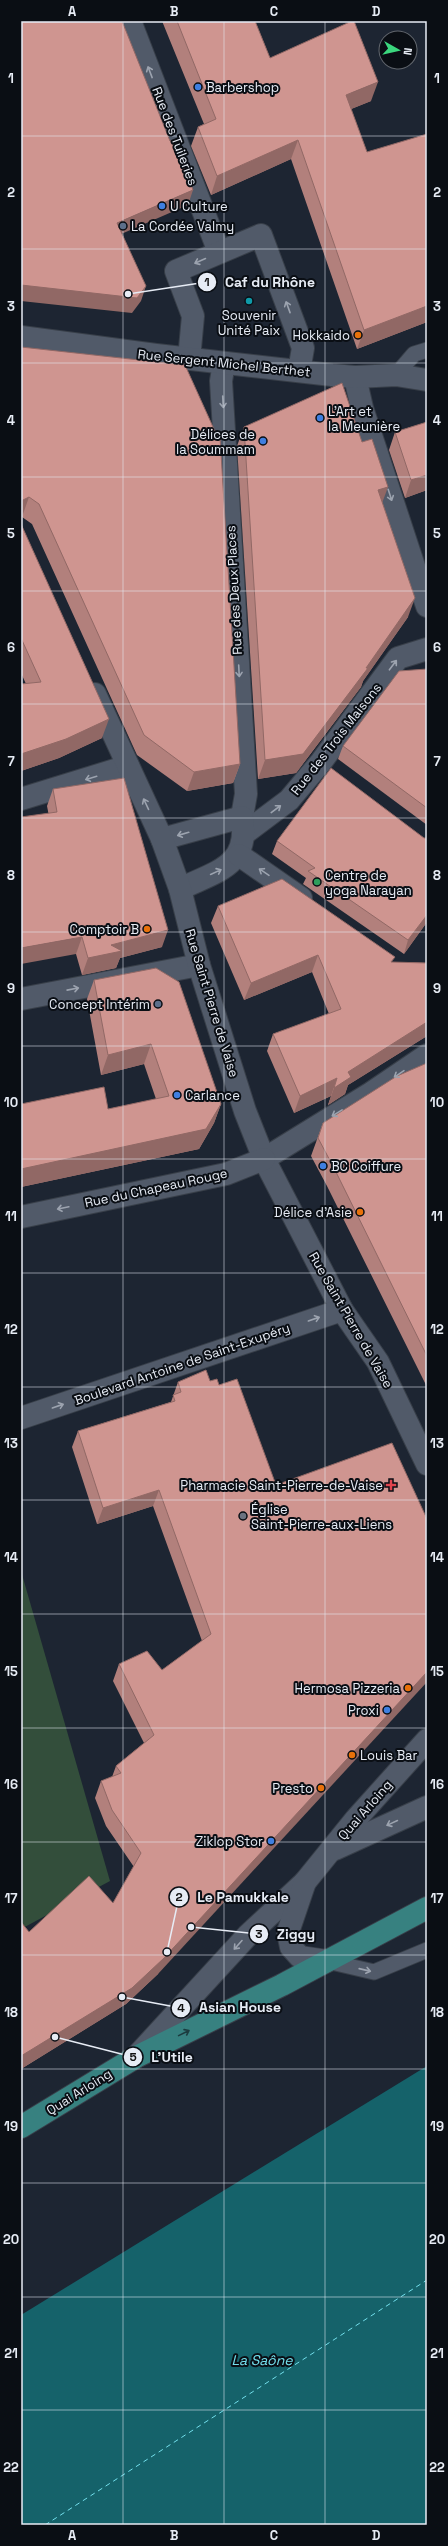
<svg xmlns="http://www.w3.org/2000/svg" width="448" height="2546" viewBox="0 0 448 2546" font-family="'Space Grotesk',sans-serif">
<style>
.green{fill:#334e3b}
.water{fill:#15626a}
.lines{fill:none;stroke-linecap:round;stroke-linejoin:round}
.ferry{stroke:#73e0ed;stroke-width:1;stroke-dasharray:5 4;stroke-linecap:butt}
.service-casing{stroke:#383f49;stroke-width:17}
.minor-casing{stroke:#383f49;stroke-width:24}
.tertiary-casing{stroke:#383f49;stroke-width:24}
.secondary-casing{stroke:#383f49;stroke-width:24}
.primary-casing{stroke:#383f49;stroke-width:24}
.service{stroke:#515a69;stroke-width:15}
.minor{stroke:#515a69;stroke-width:22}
.tertiary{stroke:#515a69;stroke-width:22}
.secondary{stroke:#515a69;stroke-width:22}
.primary{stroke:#378180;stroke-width:22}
.wall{fill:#b2807c}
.shaded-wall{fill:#916865}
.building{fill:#cf9590;stroke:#916865}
.oneway{stroke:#9ca3af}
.oneway2{stroke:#1c3c3f}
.grid{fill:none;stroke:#e7ecf5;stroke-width:1;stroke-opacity:0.55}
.shop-dot{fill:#3f7fe0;stroke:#0a0e14;stroke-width:1.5}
.service-dot{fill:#5c6f8a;stroke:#0a0e14;stroke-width:1.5}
.culture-dot{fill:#0f9aa8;stroke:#0a0e14;stroke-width:1.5}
.food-dot{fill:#e8710a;stroke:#0a0e14;stroke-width:1.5}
.leisure-dot{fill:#2e9e5b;stroke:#0a0e14;stroke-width:1.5}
.health-dot{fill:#e0444e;stroke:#0a0e14;stroke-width:1.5}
.worship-dot{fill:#6b7280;stroke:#0a0e14;stroke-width:1.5}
.labels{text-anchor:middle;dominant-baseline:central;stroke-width:4;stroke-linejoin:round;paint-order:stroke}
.poi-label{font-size:13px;fill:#e7ecf5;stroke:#0a0e14;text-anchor:end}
.street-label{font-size:13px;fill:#e7ecf5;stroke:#0a0e14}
.water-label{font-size:14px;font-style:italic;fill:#73e0ed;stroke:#0a0e14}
.leader{fill:none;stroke:#e7ecf5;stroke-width:1.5}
.callout-dot{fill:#e7ecf5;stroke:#0a0e14;stroke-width:1.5}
.mark-label{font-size:12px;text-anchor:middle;font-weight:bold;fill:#111}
.callout-label{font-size:14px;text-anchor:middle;font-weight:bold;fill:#e7ecf5;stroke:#0a0e14;stroke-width:4;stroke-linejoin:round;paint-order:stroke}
.neatline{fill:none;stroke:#e7ecf5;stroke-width:1.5}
.grid-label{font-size:13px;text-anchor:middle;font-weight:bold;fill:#e7ecf5}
</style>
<rect width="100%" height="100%" fill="#1d2532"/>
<!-- green -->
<polygon class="green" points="21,1571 110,1881 21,1929"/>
<!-- water -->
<polygon class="water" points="427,2066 427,2525 21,2525 21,2315"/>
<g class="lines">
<!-- ferry -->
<polyline class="ferry" points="45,2525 427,2280"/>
<!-- service casing -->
<g class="service-casing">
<g id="service">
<polyline points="396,375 414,354 427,350"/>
<polyline points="327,1961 374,1972 427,1950"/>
</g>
</g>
<!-- minor casing -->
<g class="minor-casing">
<g id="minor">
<polyline points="130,21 219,252"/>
<polyline points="189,359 193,316 176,271 261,235 303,348 299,371"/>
<polyline points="224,363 221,381 246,794 242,817"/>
<polyline points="355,377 362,408 427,606"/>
<polyline points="21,799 128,766"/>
<polyline points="245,833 289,800 321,762 398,658 427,649"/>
<path d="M162,839L242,817C250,866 217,871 180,889"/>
<polyline points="239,855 301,898"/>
<polyline points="21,999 199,965"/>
<polyline points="264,1159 371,1093 427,1055"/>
<polyline points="136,2057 248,1935 305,1882"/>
</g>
</g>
<!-- tertiary casing -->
<g class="tertiary-casing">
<g id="tertiary">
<polyline points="95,694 162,839 180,889 199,965 245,1111 264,1159 342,1310 378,1362 427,1464"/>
<polyline points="21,1217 226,1174 264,1159"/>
<polyline points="21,1418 342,1310"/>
<polyline points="335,1849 427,1807"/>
<polyline points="327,1961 300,1957 291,1947 288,1932 305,1882 356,1819 427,1740"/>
</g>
</g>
<!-- secondary casing -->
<g class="secondary-casing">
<polyline id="secondary" points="21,337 156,355 332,375 355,377 396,375 427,380"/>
</g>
<!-- primary casing -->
<g class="primary-casing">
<polyline id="primary" points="21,2127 136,2057 282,1985 427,1908"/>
</g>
<!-- service -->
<use href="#service" class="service"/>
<!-- minor -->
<use href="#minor" class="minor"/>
<!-- tertiary -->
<use href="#tertiary" class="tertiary"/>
<!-- secondary -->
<use href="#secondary" class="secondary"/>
<!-- primary -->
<use href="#primary" class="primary"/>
</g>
<!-- wall -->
<g class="wall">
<polygon points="162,21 255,21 270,58 371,101 351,109 427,322 357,349 291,159 211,195 191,146 198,127 204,124"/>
<polygon points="21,347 240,764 233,783 187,791 137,755 32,524 22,517"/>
<polygon points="427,422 427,490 405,498 389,450 395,432"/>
<polygon points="244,427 382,503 408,617 363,681 361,687 296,773 258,779 237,446"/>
<polygon points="21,524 102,738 59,758 21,771 21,684 26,684 21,673"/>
<polygon points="427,669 427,825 338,759 343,746"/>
<polygon points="53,789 162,947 120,958 116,968 82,975 76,954 47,806"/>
<polygon points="424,838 427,838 427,922 404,954 303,884 306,878 272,854 277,841"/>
<polygon points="218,906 393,962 427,963 427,1036 348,1085 345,1094 328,1105 331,1096 294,1113 267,1051 273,1034 329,1014 312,972 244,1000 211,923"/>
<polygon points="94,980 221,1104 214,1123 199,1149 21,1187 21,1104 108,1109 156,1099 144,1064 101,1075 87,999"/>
<polygon points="427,1063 427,1387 327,1186 311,1156 323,1123"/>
<polygon points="210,1381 219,1385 276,1485 158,1974 126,2004 21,2069 21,1922 29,1932 113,1903 134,1867 106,1826 95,1798 101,1781 112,1777 116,1766 144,1743 113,1681 119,1664 162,1670 202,1641 153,1506 97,1524 72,1447 78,1431 171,1402 178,1382"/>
</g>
<!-- shaded-wall -->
<g class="shaded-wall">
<polygon points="378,82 371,101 339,114 346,95"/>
<polygon points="298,140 291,159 211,195 217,176"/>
<polygon points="193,190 188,205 112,238 117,223"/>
<polygon points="21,285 146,286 141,301 132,313 21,301"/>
<polygon points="427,306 427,322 357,349 364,330"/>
<polygon points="427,475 427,490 405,498 411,480"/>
<polygon points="388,487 381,506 378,490"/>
<polygon points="29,497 22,517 21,517 21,501"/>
<polygon points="415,598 408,617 363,681 361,687 296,773 258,779 265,760 366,668"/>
<polygon points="109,719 102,738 59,758 21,771 21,754"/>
<polygon points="240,764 233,783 187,791 194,772"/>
<polygon points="427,915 427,922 404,954 408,940"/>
<polygon points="168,930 162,947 120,958 116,968 82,975 88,958 111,945"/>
<polygon points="82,937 76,954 21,964 21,948"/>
<polygon points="318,955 312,972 244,1000 251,983"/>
<polygon points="427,1022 427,1036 348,1085 345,1094 328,1105 334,1088 348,1072"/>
<polygon points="151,1044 144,1064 101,1075 108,1055"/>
<polygon points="337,1078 331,1096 294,1113 300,1096"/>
<polygon points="221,1104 214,1123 199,1149 21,1187 21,1169"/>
<polygon points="159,1490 153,1506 97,1524 103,1508"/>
<polygon points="427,1672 427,1682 158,1974 126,2004 21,2069 21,2056"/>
</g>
<!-- building -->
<g class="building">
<polygon points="21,21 122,21 170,141 174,140 193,190 117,223 146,286 137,298 21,285"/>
<polygon points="177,21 255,21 270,58 352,21 354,21 378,82 346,95 367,152 427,134 427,306 364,330 298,140 217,176 198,127 216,119"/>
<polygon points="21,347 185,365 218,438 220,437 240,764 194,772 144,735 39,504 29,497 21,501"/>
<polygon points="342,383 362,442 372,439 388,487 378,490 415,598 366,668 368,668 303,754 265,760 244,427"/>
<polygon points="427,422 427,475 411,480 395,432"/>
<polygon points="21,524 109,719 66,739 21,754 21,684 41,682 21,638"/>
<polygon points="427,669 427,808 343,746 399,671"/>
<polygon points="331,768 424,838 427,838 427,915 408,940 308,871 315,868 277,841"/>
<polygon points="124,778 168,930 111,945 122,951 88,958 82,937 21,948 21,817 57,812 53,789"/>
<polygon points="282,879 395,957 391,962 427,963 427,1022 348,1072 351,1077 334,1088 337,1078 300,1096 273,1034 341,1009 318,955 251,983 218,906"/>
<polygon points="156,968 179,982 221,1104 206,1129 21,1169 21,1104 104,1087 108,1109 169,1096 151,1044 108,1055 94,980"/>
<polygon points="427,1063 427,1356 334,1168 318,1138 323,1123 397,1076"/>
<polygon points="206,1370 210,1381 217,1379 219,1385 237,1379 276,1485 392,1443 427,1519 427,1672 164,1958 132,1988 21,2056 21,1922 29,1932 89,1876 113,1903 141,1853 112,1810 101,1781 121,1773 116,1766 154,1735 119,1664 147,1651 162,1670 211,1634 159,1490 103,1508 78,1431 175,1401 173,1395 181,1392 178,1382"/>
</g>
<!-- one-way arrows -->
<defs><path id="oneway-shaft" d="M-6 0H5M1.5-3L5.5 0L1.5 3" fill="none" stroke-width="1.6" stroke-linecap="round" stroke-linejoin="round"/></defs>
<g class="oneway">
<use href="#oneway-shaft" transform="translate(150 72) rotate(-111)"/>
<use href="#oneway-shaft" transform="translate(200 261) rotate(156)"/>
<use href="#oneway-shaft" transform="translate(288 307) rotate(-110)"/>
<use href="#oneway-shaft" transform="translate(223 402) rotate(87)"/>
<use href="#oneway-shaft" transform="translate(390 495) rotate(72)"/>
<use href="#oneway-shaft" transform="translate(393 665) rotate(-53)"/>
<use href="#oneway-shaft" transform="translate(239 671) rotate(87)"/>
<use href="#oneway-shaft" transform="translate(91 778) rotate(163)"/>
<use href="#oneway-shaft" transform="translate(146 804) rotate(-115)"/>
<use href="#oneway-shaft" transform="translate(276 809) rotate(-37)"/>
<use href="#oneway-shaft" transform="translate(183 834) rotate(164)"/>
<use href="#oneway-shaft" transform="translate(216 872) rotate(-25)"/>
<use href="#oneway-shaft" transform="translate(264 872) rotate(-146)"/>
<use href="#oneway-shaft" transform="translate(73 989) rotate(-11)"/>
<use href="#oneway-shaft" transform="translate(399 1074) rotate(146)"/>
<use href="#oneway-shaft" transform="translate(337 1113) rotate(149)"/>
<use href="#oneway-shaft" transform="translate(63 1208) rotate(168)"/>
<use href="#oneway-shaft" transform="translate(314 1319) rotate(-19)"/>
<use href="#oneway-shaft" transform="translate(58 1406) rotate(-19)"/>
<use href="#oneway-shaft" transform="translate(392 1823) rotate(155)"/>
<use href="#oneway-shaft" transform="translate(238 1945) rotate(132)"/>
<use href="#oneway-shaft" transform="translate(365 1970) rotate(13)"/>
</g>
<use class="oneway2" href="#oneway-shaft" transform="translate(184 2033) rotate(-26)"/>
<!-- grid -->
<path class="grid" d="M123,21V2525M224,21V2525M325,21V2525M21,136H427M21,249H427M21,363H427M21,477H427M21,591H427M21,704H427M21,818H427M21,932H427M21,1046H427M21,1159H427M21,1273H427M21,1387H427M21,1500H427M21,1614H427M21,1728H427M21,1842H427M21,1955H427M21,2069H427M21,2183H427M21,2297H427M21,2410H427"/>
<!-- markers -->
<g class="shop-dot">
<circle cx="198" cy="87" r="4"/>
<circle cx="162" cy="206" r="4"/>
<circle cx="320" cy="418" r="4"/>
<circle cx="263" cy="441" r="4"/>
<circle cx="177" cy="1095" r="4"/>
<circle cx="323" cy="1166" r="4"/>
<circle cx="387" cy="1710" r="4"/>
<circle cx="271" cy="1841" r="4"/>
</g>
<g class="service-dot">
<circle cx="123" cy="226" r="4"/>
<circle cx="158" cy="1004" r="4"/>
</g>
<circle class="culture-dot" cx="249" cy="301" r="4"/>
<g class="food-dot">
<circle cx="358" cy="335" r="4"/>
<circle cx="147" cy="929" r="4"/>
<circle cx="360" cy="1212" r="4"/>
<circle cx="408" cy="1688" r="4"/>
<circle cx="352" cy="1755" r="4"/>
<circle cx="321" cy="1788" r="4"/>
</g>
<circle class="leisure-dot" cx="317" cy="882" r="4"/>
<path class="health-dot" d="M389 1479h4v4h4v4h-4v4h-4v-4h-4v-4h4z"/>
<circle class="worship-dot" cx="243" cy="1516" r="4"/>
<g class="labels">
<!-- poi labels -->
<g class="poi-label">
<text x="206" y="87" text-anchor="start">Barbershop</text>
<text x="170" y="206" text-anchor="start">U Culture</text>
<text x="131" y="226" text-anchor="start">La Cordée Valmy</text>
<text x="249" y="315" text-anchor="middle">Souvenir<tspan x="249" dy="15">Unité Paix</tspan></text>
<text x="350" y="335">Hokkaido</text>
<text x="328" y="411" text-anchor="start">L'Art et<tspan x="328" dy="15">la Meunière</tspan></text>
<text x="255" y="434">Délices de<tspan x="255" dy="15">la Soummam</tspan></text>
<text x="325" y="875" text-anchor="start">Centre de<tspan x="325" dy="15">yoga Narayan</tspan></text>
<text x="139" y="929">Comptoir B</text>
<text x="150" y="1004">Concept Intérim</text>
<text x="185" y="1095" text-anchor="start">Carlance</text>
<text x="331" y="1166" text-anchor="start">BC Coiffure</text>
<text x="352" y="1212">Délice d'Asie</text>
<text x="383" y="1485">Pharmacie Saint-Pierre-de-Vaise</text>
<text x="251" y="1509" text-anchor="start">Église<tspan x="251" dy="15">Saint-Pierre-aux-Liens</tspan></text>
<text x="400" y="1688">Hermosa Pizzeria</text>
<text x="379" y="1710">Proxi</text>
<text x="360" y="1755" text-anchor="start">Louis Bar</text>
<text x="313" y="1788">Presto</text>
<text x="263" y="1841">Ziklop Stor</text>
</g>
<!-- street labels -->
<g class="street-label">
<text transform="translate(175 136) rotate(69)">Rue des Tuileries</text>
<text transform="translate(224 363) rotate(6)">Rue Sergent Michel Berthet</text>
<text transform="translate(234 590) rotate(-93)">Rue des Deux Places</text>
<text transform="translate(336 739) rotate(-52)">Rue des Trois Maisons</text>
<text transform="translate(212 1003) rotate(73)">Rue Saint Pierre de Vaise</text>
<text transform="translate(156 1188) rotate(-12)">Rue du Chapeau Rouge</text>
<text transform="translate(351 1320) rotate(60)">Rue Saint Pierre de Vaise</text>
<text transform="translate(182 1364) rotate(-19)">Boulevard Antoine de Saint-Exupéry</text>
<text transform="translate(365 1810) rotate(-49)">Quai Arloing</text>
<text transform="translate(79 2092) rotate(-32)">Quai Arloing</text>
</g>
<!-- water labels -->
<g class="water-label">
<text x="262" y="2360">La Saône</text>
</g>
</g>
<!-- callouts -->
<path class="leader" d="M128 294L207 282M167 1952L179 1897M191 1927L259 1934M122 1997L181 2008M55 2037L133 2057"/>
<g class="callout-dot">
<circle cx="128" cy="294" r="4"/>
<circle cx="167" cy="1952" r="4"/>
<circle cx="191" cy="1927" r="4"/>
<circle cx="122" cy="1997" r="4"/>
<circle cx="55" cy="2037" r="4"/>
<circle cx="207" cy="282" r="10"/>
<circle cx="179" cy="1897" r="10"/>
<circle cx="259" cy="1934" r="10"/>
<circle cx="181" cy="2008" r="10"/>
<circle cx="133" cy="2057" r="10"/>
</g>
<g class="mark-label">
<text x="207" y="286">1</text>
<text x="179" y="1901">2</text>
<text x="259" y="1938">3</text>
<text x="181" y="2012">4</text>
<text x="133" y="2061">5</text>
</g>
<g class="callout-label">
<text x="270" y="287">Caf du Rhône</text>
<text x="243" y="1902">Le Pamukkale</text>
<text x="296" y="1939">Ziggy</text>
<text x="240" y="2012">Asian House</text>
<text x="172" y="2062">L'Utile</text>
</g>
<!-- border -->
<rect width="448" height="2546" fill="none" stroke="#0a0e14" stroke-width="44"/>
<!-- north arrow -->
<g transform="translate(398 50) rotate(98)"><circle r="19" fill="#0a0e14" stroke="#62676e"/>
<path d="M0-3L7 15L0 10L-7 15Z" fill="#3bd77e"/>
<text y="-6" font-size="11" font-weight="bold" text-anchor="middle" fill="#e7ecf5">N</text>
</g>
<rect x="22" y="22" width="404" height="2502" class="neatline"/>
<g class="grid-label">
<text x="72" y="16">A</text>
<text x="174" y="16">B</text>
<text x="274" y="16">C</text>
<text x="376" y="16">D</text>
<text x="11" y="83">1</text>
<text x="437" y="83">1</text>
<text x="11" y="197">2</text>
<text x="437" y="197">2</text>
<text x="11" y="311">3</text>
<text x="437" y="311">3</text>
<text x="11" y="425">4</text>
<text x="437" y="425">4</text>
<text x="11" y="538">5</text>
<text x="437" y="538">5</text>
<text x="11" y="652">6</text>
<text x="437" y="652">6</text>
<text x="11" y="766">7</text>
<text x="437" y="766">7</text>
<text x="11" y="880">8</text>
<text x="437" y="880">8</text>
<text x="11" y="993">9</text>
<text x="437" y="993">9</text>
<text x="11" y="1107">10</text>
<text x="437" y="1107">10</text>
<text x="11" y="1221">11</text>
<text x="437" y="1221">11</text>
<text x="11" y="1334">12</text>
<text x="437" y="1334">12</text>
<text x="11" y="1448">13</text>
<text x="437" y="1448">13</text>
<text x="11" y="1562">14</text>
<text x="437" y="1562">14</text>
<text x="11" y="1676">15</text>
<text x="437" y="1676">15</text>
<text x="11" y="1789">16</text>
<text x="437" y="1789">16</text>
<text x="11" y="1903">17</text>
<text x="437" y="1903">17</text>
<text x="11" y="2017">18</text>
<text x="437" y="2017">18</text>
<text x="11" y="2131">19</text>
<text x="437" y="2131">19</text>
<text x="11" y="2244">20</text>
<text x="437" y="2244">20</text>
<text x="11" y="2358">21</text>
<text x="437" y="2358">21</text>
<text x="11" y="2472">22</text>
<text x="437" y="2472">22</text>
<text x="72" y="2540">A</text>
<text x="174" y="2540">B</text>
<text x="274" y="2540">C</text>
<text x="376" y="2540">D</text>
</g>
</svg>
